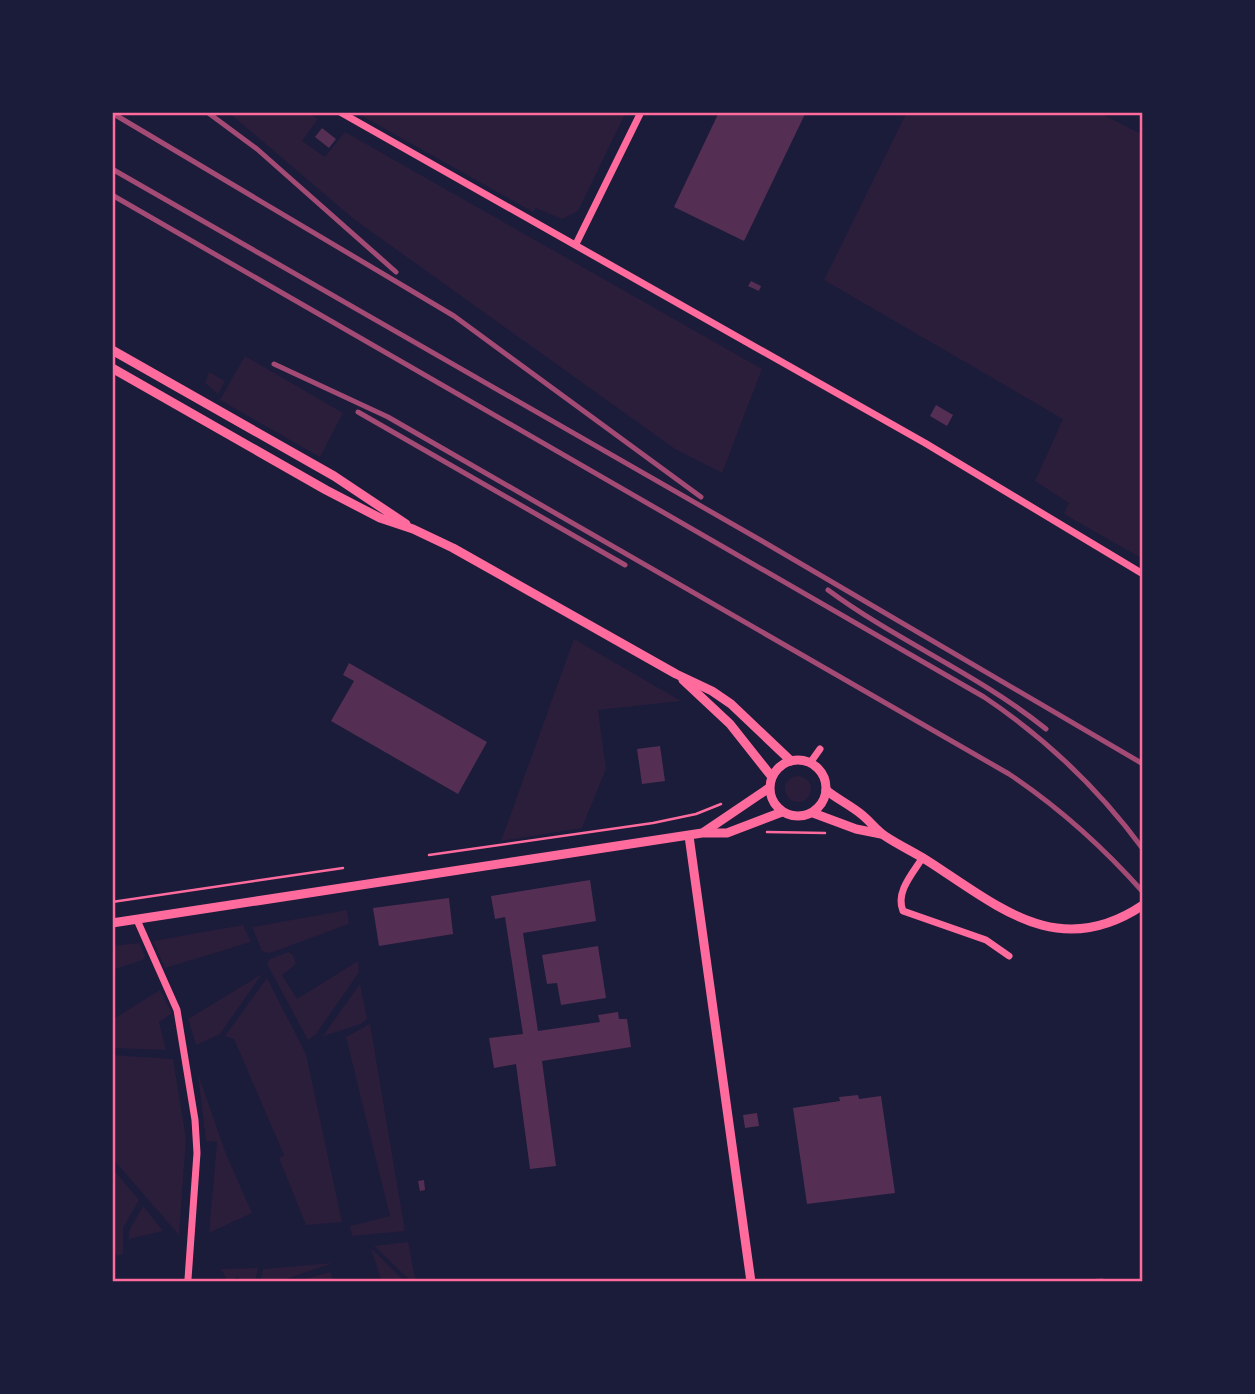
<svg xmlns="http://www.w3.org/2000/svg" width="1255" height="1394" viewBox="0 0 1255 1394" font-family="'Noto Serif',serif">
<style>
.green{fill:#2a1e3b}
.building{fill:#542f53}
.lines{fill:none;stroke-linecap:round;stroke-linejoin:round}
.path{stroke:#ff6b9d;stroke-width:2.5}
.minor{stroke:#ff6b9d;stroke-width:7}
.tertiary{stroke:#ff6b9d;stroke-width:9}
.rail{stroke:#a44b75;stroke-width:5}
.neatline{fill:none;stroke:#ff6b9d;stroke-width:2.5}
</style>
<rect width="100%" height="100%" fill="#1b1b3a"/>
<!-- green -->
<g class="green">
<polygon points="228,112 306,112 318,119 302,141 325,157 345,132 762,369 722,473 675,449 355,220"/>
<polygon points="355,112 626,112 578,211 562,219 536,208 533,212"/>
<polygon points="907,112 1098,112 1143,135 1143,559 1064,514 1069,503 1035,481 1063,419 824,280"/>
<polygon points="245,356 343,413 320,457 220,400"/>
<polygon points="209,372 225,381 218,394 205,383"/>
<polygon points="574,639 681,701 598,710 606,769 582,828 501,841"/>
<circle cx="798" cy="789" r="13"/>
<polygon points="347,910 349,924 270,953 262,951 252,927"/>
<polygon points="243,925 251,942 165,968 153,941"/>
<polygon points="139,943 145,956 143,960 112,970 112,946"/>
<polygon points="288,952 293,955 296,964 282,975 297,999 358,961 359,972 316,1034 308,1040 267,964 270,959"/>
<polygon points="262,974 220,1034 196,1045 188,1019"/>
<polygon points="267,978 306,1054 342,1222 306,1225 279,1158 284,1155 234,1039 225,1036"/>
<polygon points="360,984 367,1018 361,1024 323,1036"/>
<polygon points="160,990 172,1013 159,1022 166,1050 112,1048 112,1020"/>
<polygon points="370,1024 405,1231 352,1236 350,1226 390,1216 346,1037"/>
<polygon points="112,1055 173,1059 186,1138 179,1235 112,1158"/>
<polygon points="198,1074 226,1154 252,1213 209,1233 217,1142 206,1141"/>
<polygon points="112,1168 139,1200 123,1228 123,1254 117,1256 112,1247"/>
<polygon points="143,1206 163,1231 129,1239 129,1231"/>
<polygon points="408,1242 416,1282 412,1282 374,1246"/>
<polygon points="371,1248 405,1282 382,1282"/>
<polygon points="333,1263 277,1282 260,1282 263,1269"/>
<polygon points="258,1268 255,1282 241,1282 238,1277 228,1282 221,1269"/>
<polygon points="330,1272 334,1282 295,1282"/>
</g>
<!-- building -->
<g class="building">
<polygon points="719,112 806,112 744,241 674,207"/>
<polygon points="322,128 336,139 329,148 315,137"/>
<polygon points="751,281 761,286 759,291 748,286"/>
<polygon points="936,405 953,415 947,426 930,416"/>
<polygon points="349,663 487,742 458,794 331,721 354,681 343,675"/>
<polygon points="660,746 665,781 642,784 637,749"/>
<polygon points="590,880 596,921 523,933 538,1031 600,1022 598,1015 618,1012 619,1019 627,1019 631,1047 542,1061 556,1166 530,1169 516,1064 494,1068 489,1038 523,1034 505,917 495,919 491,896"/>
<polygon points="449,898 453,934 379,946 373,908"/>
<polygon points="598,946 606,998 561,1005 557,983 547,984 542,955"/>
<polygon points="858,1095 859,1099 881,1096 895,1193 807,1204 793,1108 840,1101 839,1097"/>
<polygon points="757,1113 759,1126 745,1128 743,1115"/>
<polygon points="424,1180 425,1190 420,1191 418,1181"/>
<polygon points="1103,1278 1104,1282 1086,1282 1086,1280"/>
</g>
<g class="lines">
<!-- path -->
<g class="path">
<polyline points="767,832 825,833"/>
<polyline points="429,855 653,823 696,814 721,804"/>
<polyline points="112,902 343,868"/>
</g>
<!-- minor -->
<g class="minor">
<polyline points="340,112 925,443 1143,574"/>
<polyline points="576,244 641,112"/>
<polyline points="810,763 820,749"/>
<path d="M923,857C913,873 895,892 903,911L986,940L1009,956"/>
<polyline points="137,920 177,1010 195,1120 197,1153 188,1279"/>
</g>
<!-- tertiary -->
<g class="tertiary">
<polyline points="112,350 334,476 406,524"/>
<polyline points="112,368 326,490 380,518 413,529 453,548 676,674 712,691 731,704 791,761"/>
<polyline points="683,680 730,724 772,777"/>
<circle cx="798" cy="788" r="28"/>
<path d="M826,790C837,799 850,805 861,814C870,821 876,830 885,836C900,846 916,853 931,863C1000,908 1060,961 1143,905"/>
<polyline points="813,813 856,829 881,834"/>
<polyline points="704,832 769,788"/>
<polyline points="689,836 751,1282"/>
<polyline points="112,923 702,833 727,833 782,812"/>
</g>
<!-- rail -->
<g class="rail">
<polyline points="207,112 257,149 396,272"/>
<polyline points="112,113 454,316 701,497"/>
<polyline points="112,169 762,541 1143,764"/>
<path d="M112,195L984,697C1047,739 1098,788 1143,849"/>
<path d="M274,364L388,417L1009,774C1060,808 1102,846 1143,892"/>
<polyline points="358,412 625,565"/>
<path d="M828,590C897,641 978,674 1046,729"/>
</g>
</g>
<!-- border -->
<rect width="1255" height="1394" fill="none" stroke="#1b1b3a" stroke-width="228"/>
<rect x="114" y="114" width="1027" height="1166" class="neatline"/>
</svg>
